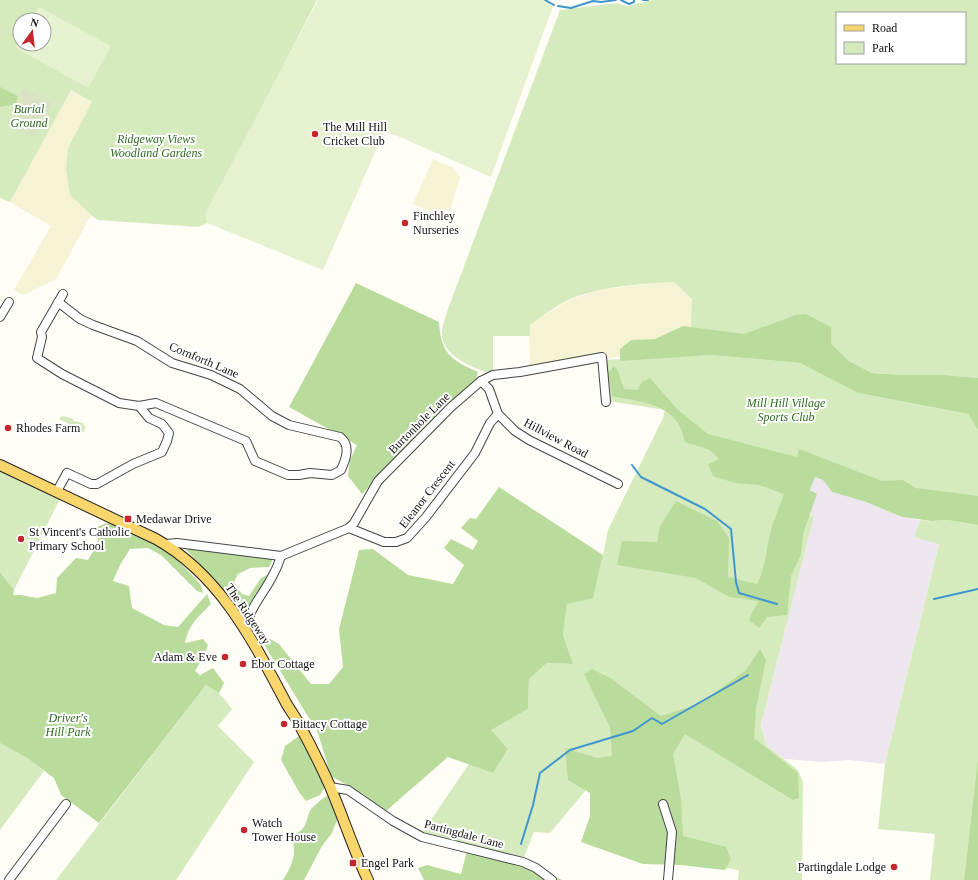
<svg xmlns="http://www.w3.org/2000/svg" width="978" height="880" viewBox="0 0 978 880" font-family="Georgia,serif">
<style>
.industrial{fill:#eee6ef}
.farmland{fill:#f6f3d4}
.green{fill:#d5ebbd;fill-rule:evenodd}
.forest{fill:#b9dc9c}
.cemetery{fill:#d9e3c4}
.pitch{fill:#e6f2cf}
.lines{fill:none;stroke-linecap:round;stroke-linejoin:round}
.stream{stroke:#3f96cf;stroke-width:2}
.minor-casing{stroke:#444;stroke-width:10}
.major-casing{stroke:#222;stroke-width:12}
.minor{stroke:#fff;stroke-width:8}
.major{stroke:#f9d66b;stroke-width:10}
.poi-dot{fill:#c4262e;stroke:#fff;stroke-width:1.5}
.labels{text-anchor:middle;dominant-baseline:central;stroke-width:4;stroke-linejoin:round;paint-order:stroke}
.park-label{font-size:12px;font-style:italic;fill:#2f6b1f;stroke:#fff}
.poi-label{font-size:12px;fill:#111;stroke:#fff;text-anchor:start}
.street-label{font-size:12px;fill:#111;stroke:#fff}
</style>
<rect width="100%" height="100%" fill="#fffdf5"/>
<!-- industrial -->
<polygon class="industrial" points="815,477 823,479 832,492 866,502 902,517 920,520 914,537 939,543 885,764 849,760 822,762 785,759 766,745 761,725 814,516 809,514 817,494 810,490"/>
<!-- farmland -->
<g class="farmland">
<polygon points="70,90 93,103 70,195 91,215 56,279 23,295 14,290 51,226 10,202"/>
<polygon points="433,159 454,168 460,177 450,211 441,210 439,214 413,204"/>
<polygon points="674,282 692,299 690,342 603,360 530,371 529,325 567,301 598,290 647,284"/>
</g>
<!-- green -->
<g class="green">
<path d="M0,0H317L208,213L207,223L199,227L98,220L91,215L70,195L66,169L68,148L92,102L71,90L10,202L0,198ZM20,20H44V44H20Z"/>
<path d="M653,0H978V378L945,375H903L872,373L849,361L830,344L690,342L692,299L674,282C638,284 601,286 568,300C555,306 542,317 530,325V336H493V375C476,368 441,357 442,333C442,326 446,316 448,309L560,10L616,3L627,6ZM837,13H965V63H837Z"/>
<polygon points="711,355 800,363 858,393 968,414 978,430 978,496 928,495 809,466 796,511 814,516 761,725 766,745 798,770 803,782 802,880 738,880 739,870 669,858 586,790 550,833 534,832 523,860 422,833 469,764 493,773 508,749 490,730 528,709 529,679 547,663 573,664 563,635 567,604 593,597 603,555 608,530 663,418 665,410 608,401 603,360"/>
<polygon points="62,416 72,418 74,421 83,423 85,427 84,432 78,431 77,428 59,419"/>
<polygon points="0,471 60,499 14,590 0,572"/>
<polygon points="920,520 932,521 947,520 978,525 978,756 964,880 930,880 935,834 878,829 885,764 939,544 914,537"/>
<polygon points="206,685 219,693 232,709 218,726 254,762 176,880 56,880"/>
<polygon points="0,743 27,758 44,771 0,830"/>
</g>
<!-- forest -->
<g class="forest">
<polygon points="0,87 18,96 16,104 0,107"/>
<path d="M356,283L439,322C441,354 451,360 478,372L475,382L424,430L362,494L348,476L350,460L357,445L289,407Z"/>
<polygon points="806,314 831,327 831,344 849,361 872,373 903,375 945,375 978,378 978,430 968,414 858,393 800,363 711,355 620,361 620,349 631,340 655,339 683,326 744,334 796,315"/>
<path d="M614,366L618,371L624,389L637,390L642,382L650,378L677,409L708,434L797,457L799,449L882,481L903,480L916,488L978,496V525L947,520L932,521L902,517L866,502L832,492L823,480L815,477L810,490L817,494L803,534L801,555L791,576L787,615L767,617L759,628L749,620L752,613L759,601L729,597L696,578L617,565L622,541L657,542L660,526L676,501L717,521L729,538L728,577L757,584C766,567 766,548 771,530C774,518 780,506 784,494L759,485L735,483L713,476L708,464L719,459L710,450L685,442C683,435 681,427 677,422C663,402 634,401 612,396L608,373Z"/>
<polygon points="499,487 603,555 593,598 567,604 563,635 573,664 547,663 529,679 528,709 491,730 508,749 493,773 448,757 386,811 363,794 331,776 318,733 256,631 279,644 311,684 329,684 343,667 339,629 359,550 373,549 408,575 453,584 464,565 444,548 451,539 473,550 478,541 461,528 470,518 476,519"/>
<path d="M112,521L133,529L172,554L201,585L203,593L197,591L161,555L148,548L130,549L120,565L113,581L129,586L132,608L164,625L178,627L207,594L211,604C199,616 188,625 185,643L203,639L208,645L204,656L195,671L200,675L213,668L224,683L219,693L206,685L99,823L61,795L54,778L27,758L0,743V572L14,590L13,595H21L37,598L56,593L57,578L76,558L88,560L98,543L97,527Z"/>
<polygon points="183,546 273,559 269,567 250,568 238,574 234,582 242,594 249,596 261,578 269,574 246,617"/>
<polygon points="760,649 766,660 756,708 754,738 798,773 799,798 793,800 685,734 673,754 681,799 683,836 726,847 731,859 725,870 680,865 643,864 581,842 590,816 590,793 568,780 565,748 597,758 612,756 610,727 584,674 592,669 612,679 661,716 699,704 746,670"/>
<polygon points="299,736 303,740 326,785 320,795 306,801 299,792 281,760 285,746"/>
<polygon points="978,756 978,880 964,880"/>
<path d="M328,795L337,820L332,833L322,846L304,880H283C288,872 293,863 294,853C294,846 293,841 295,834C307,828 305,824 309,813C311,807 322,799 328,795Z"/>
<polygon points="467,851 521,863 562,880 424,880 418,868 427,865 461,874"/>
</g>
<!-- cemetery -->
<polygon class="cemetery" points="23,88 52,103 34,138 7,124 18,105"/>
<!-- pitch -->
<g class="pitch">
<polygon points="318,0 545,0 554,4 491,177 395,135 384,132 323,270 207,223 205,214"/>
<polygon points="39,7 111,46 88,88 16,48 20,41 20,44 44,44 44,20 31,20"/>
</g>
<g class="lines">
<!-- stream -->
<g class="stream">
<polyline points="545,0 554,5"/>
<polyline points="621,0 629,4 634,2 634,0"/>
<polyline points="643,0 648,0"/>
<polyline points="558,6 571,8 593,1 601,2 616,0"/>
<polyline points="632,465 641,477 705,509 731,529 736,582 739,593 777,604"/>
<polyline points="934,599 978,589"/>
<polyline points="521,844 533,805 540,773 570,750 633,731 652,718 662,724 748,675"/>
</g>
<!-- minor casing -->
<g class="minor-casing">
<g id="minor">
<path d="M58,302L80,319L93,325L137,341L172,363L211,375L240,389L272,416L289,425L340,437C351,445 346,459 341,470L332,475L310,473L299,475H288L255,461L246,441L156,403L139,406L119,403L62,374L37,358L42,337L41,332L63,294"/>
<polyline points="0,317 9,302"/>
<polyline points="481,381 489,389 498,414 515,431 529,440 618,484"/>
<polyline points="57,491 67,473 91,484 97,484 133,464 162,452 167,441 169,433 162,424 149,418 139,406"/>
<polyline points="349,528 384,542 396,542 407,538 426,517 475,453 490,423 498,414"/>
<polyline points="166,544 177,543 281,556 349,528 354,523 378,481 451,407 481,381 493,375 520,372 602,357 606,402"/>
<path d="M245,629C251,605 264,594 274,573C277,568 279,562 281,556"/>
<polyline points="330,787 348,790 393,821 422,837 523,862 536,868 552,880"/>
<polyline points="663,804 672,832 668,880"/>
<polyline points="9,880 66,804"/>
</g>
</g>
<!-- major casing -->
<g class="major-casing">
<path id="major" d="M0,465L156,539C220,575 252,639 285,701C289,709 295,716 299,724C310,744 320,764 329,784C343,816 353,849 368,880"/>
</g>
<!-- minor -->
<use href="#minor" class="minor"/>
<!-- major -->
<use href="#major" class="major"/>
</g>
<!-- markers -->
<g class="poi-dot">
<circle cx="315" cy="134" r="4"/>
<circle cx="405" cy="223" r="4"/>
<circle cx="8" cy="428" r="4"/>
<rect x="124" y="515" width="8" height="8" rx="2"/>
<circle cx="21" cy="539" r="4"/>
<circle cx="225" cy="657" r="4"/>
<circle cx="243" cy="664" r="4"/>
<circle cx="284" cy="724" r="4"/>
<circle cx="244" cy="830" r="4"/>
<rect x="349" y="859" width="8" height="8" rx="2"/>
<circle cx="894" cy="867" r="4"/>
</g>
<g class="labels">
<!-- park labels -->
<g class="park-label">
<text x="29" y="109">Burial<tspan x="29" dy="14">Ground</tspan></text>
<text x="156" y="139">Ridgeway Views<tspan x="156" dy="14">Woodland Gardens</tspan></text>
<text x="786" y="403">Mill Hill Village<tspan x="786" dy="14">Sports Club</tspan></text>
<text x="68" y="718">Driver's<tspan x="68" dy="14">Hill Park</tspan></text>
</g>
<!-- poi labels -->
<g class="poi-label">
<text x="323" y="127">The Mill Hill<tspan x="323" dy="14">Cricket Club</tspan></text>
<text x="413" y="216">Finchley<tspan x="413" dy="14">Nurseries</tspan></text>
<text x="16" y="428">Rhodes Farm</text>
<text x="136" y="519">Medawar Drive</text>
<text x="29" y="532">St Vincent's Catholic<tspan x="29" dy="14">Primary School</tspan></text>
<text x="217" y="657" text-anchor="end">Adam &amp; Eve</text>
<text x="251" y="664">Ebor Cottage</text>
<text x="292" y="724">Bittacy Cottage</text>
<text x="252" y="823">Watch<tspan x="252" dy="14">Tower House</tspan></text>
<text x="361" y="863">Engel Park</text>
<text x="886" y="867" text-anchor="end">Partingdale Lodge</text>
</g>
<!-- street labels -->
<g class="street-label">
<text transform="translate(204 360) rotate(23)">Cornforth Lane</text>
<text transform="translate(419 423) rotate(-45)">Burtonhole Lane</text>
<text transform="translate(556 438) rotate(28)">Hillview Road</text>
<text transform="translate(427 494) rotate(-52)">Eleanor Crescent</text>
<text transform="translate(248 614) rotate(56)">The Ridgeway</text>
<text transform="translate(464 834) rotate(15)">Partingdale Lane</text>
</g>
</g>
<!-- legend -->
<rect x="836" y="12" width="130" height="52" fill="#ffffff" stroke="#a0a0a0"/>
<rect x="844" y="25" width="20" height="6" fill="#f9d66b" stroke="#a0a0a0"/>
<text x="872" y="32" font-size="12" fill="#111111">Road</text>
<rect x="844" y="42" width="20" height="12" fill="#d5ebbd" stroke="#a0a0a0"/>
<text x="872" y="52" font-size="12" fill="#111111">Park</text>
<!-- north arrow -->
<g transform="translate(32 32) rotate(15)"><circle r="19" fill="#ffffff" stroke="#a0a0a0"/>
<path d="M0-3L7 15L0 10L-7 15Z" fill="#c4262e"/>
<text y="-6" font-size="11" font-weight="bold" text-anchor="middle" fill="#111111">N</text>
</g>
</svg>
